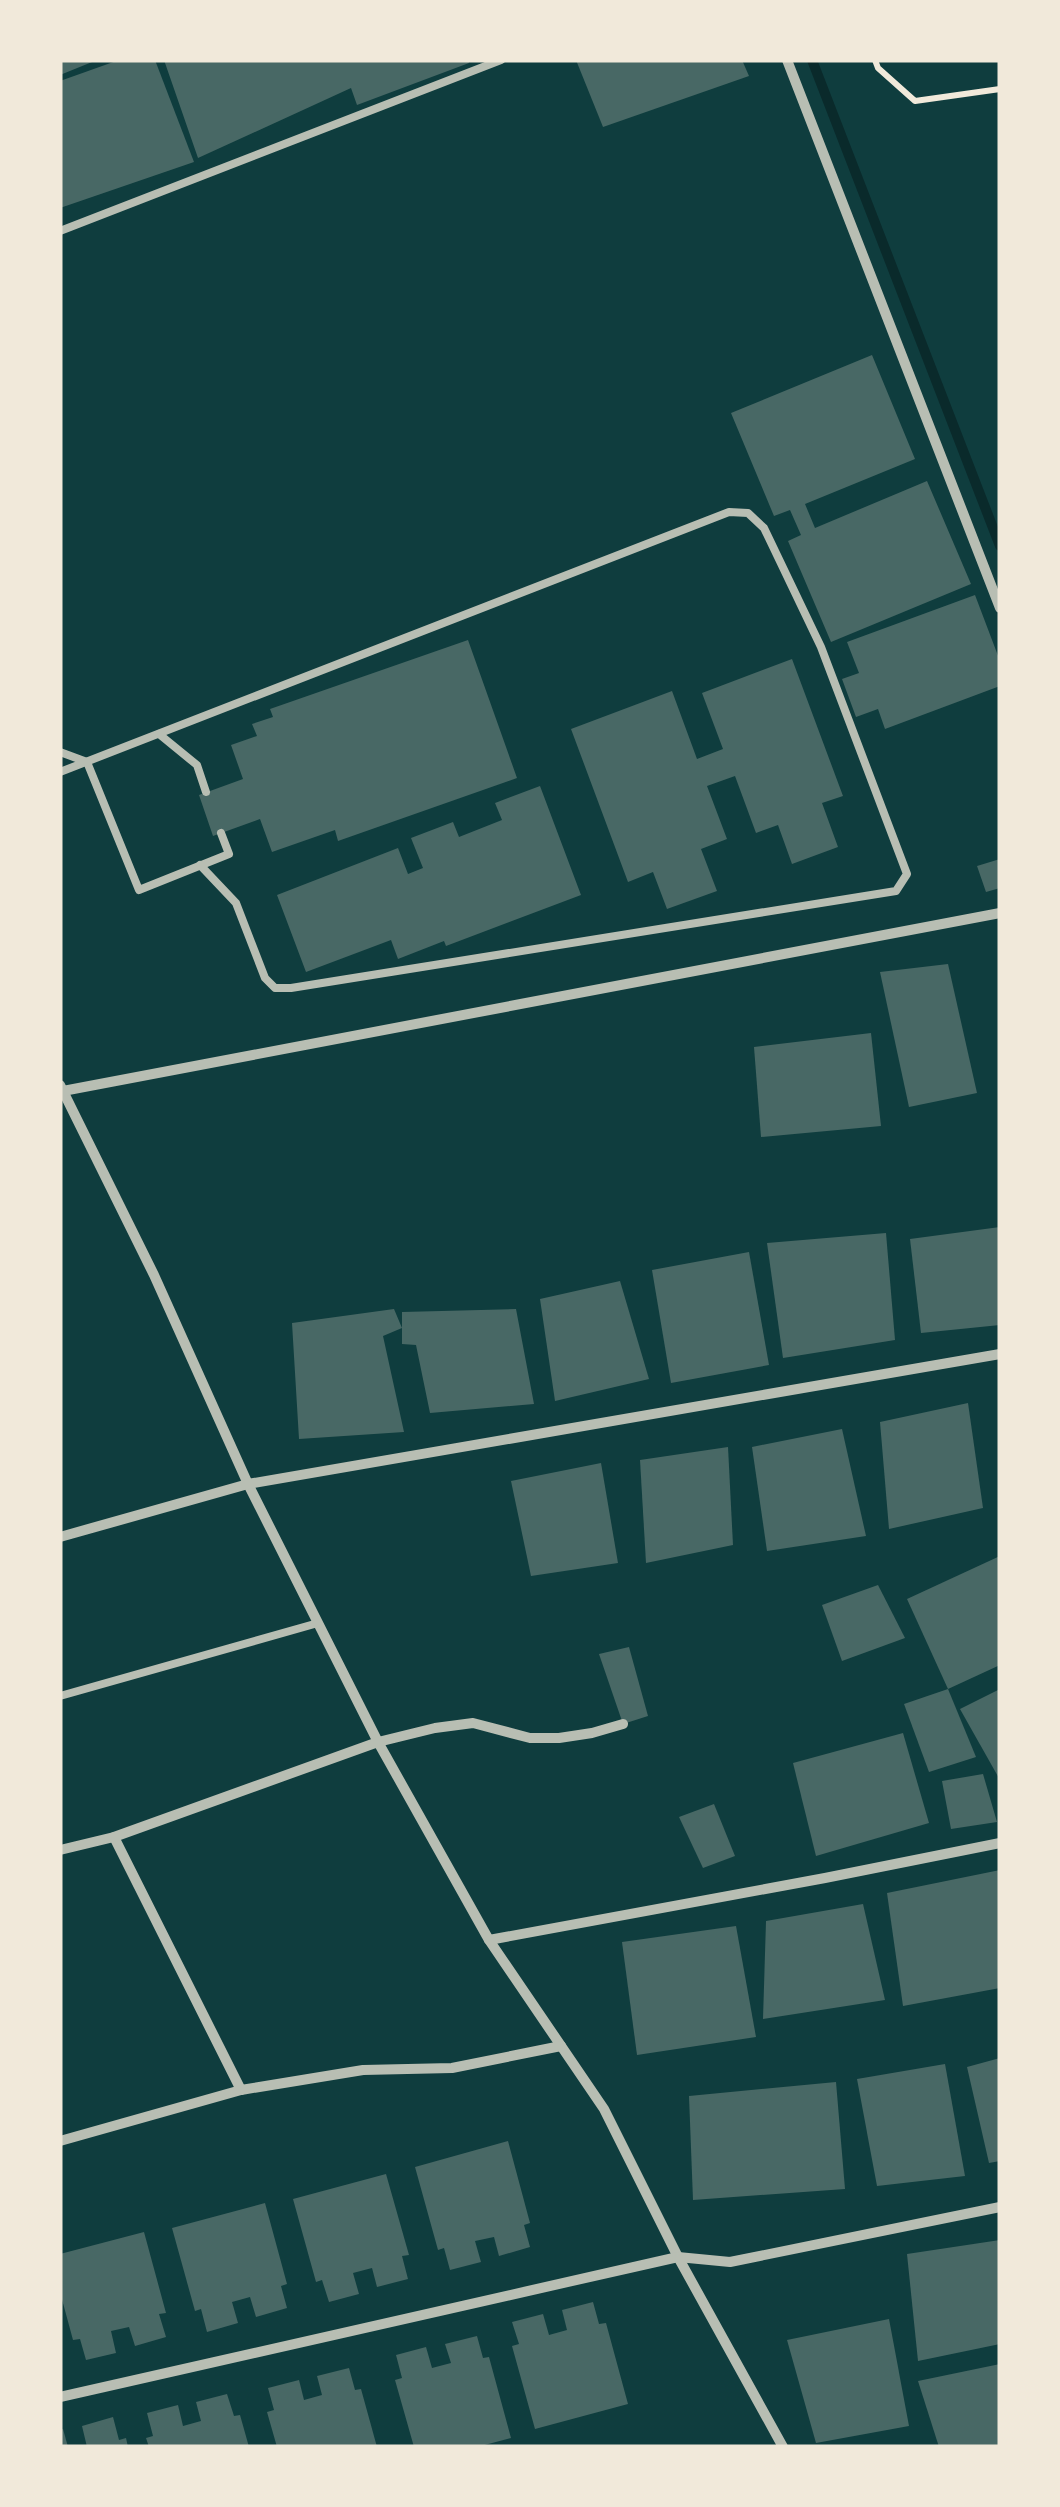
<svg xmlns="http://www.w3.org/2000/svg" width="1060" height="2507" viewBox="0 0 1060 2507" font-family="Ubuntu,sans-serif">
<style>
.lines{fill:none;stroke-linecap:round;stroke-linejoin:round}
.stream{stroke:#0a2a2b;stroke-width:10}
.building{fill:#486865}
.path{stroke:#f1e9da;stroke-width:6}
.service{stroke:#b8beb3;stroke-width:8}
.minor{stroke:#b8beb3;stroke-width:10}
</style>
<rect width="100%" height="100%" fill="#0f3d3e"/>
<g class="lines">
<!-- stream -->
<polyline class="stream" points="812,60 1000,546"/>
</g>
<!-- building -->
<g class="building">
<polygon points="60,60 97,60 60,75"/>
<polygon points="119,60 155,60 194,162 60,208 60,81"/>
<polygon points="164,60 468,60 469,63 357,105 351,88 198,158"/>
<polygon points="576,60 742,60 749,76 603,127"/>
<polygon points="872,355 915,459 805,504 815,528 927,481 971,584 831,642 788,541 801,535 790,510 774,516 731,413"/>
<polygon points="975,595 1000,661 1000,686 885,729 878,709 856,717 842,679 859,673 847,642"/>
<polygon points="468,640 517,778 338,841 335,830 272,852 260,819 213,836 199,795 243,779 231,745 257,736 252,724 273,717 270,709"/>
<polygon points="792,659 843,796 822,803 838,847 792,864 778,825 756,833 735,776 707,786 727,839 701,849 717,891 667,909 653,872 628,882 571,729 672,691 697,759 723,749 702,693"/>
<polygon points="540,786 581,895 446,946 444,941 398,959 391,940 306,972 277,895 398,848 408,874 423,868 411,838 453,822 459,837 502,820 495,803"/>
<polygon points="1000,859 1000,888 986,892 977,866"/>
<polygon points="948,964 977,1093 909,1107 880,972"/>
<polygon points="871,1033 881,1126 761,1137 754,1047"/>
<polygon points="1000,1227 1000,1325 921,1333 910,1239"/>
<polygon points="886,1233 895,1340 783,1358 767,1243"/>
<polygon points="749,1252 769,1365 671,1383 652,1270"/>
<polygon points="620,1281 649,1379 555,1401 540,1299"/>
<polygon points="394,1309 402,1328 383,1336 404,1432 299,1439 292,1323"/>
<polygon points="516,1309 534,1404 430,1413 416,1345 402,1344 402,1312"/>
<polygon points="968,1403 983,1508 889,1529 880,1422"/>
<polygon points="842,1429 866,1536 767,1551 752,1447"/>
<polygon points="728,1447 733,1545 646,1563 640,1460"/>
<polygon points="601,1463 618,1563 531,1576 511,1481"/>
<polygon points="1000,1556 1000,1665 948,1689 907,1599"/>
<polygon points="878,1585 905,1638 842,1661 822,1605"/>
<polygon points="629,1647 648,1716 623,1724 599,1654"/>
<polygon points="948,1689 976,1757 929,1772 904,1704"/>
<polygon points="1000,1689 1000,1780 960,1709"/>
<polygon points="903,1733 929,1823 816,1856 793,1763"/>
<polygon points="983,1774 997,1822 951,1829 942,1781"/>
<polygon points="714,1804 735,1856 703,1868 679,1817"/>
<polygon points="1000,1870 1000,1988 903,2006 887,1893"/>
<polygon points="863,1904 885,2000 763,2019 766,1921"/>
<polygon points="736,1926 756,2037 637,2055 622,1942"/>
<polygon points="1000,2058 1000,2161 989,2163 967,2067"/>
<polygon points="945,2064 965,2176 877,2186 857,2079"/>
<polygon points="836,2082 845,2189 693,2200 689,2096"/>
<polygon points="508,2141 530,2223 524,2225 530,2247 499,2256 494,2237 475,2241 481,2262 450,2270 444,2248 438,2250 415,2167"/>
<polygon points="386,2174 409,2255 402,2256 408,2279 377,2287 372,2268 353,2273 359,2294 329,2302 322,2280 316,2282 293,2199"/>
<polygon points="265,2203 287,2284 281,2286 287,2308 256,2317 250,2297 232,2302 238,2323 207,2332 201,2309 195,2311 172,2228"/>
<polygon points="144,2232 166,2313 159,2314 166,2337 135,2346 129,2327 111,2331 116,2353 86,2360 80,2339 73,2340 60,2292 60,2254"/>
<polygon points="1000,2240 1000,2344 918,2361 907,2254"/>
<polygon points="593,2302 599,2324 606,2323 628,2404 535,2429 512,2346 519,2344 512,2322 543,2314 549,2335 567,2330 562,2310"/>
<polygon points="889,2319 909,2426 816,2443 787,2340"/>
<polygon points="477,2336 483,2358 489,2357 511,2438 477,2447 414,2447 395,2380 402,2378 396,2355 426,2347 432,2368 451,2363 445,2344"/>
<polygon points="1000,2364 1000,2447 939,2447 918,2381"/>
<polygon points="349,2368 355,2390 361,2389 377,2447 277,2447 267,2412 274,2410 268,2388 299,2380 304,2400 322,2395 317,2376"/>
<polygon points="227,2394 234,2416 240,2415 249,2447 149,2447 146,2438 153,2436 147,2413 178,2405 183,2426 201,2421 196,2402"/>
<polygon points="113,2417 119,2440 126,2438 128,2447 87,2447 82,2426"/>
<polygon points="63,2429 68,2447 60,2447 60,2430"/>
</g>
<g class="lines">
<!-- path -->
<polyline class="path" points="875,60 878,68 915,101 1000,89"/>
<!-- service -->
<g class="service">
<polyline points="60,231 501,60"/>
<polyline points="159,734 197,765 206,792"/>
<polyline points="60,752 87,762 139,890 229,854 221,833"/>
<polyline points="60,772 729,512 748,513 764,528 821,647 907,874 896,891 291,988 275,988 265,978 236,903 200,865"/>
<polyline points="60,1696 318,1623"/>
</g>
<!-- minor -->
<g class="minor">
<polyline points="787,60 1000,608"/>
<polyline points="60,1085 154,1275 248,1484 378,1742 489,1940 604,2109 678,2257 783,2447"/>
<polyline points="63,1091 1000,913"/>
<polyline points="60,1537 248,1484 1000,1354"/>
<polyline points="114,1837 241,2090"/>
<polyline points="60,1850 114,1837 378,1742 435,1728 473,1723 530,1738 559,1738 592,1733 623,1724"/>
<polyline points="489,1940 825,1878 1000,1843"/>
<polyline points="60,2141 241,2090 363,2070 452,2068 561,2046"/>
<polyline points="60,2397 678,2257 730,2262 1000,2207"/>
</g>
</g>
<!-- border -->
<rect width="1060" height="2507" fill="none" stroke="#f1e9da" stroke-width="125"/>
</svg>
